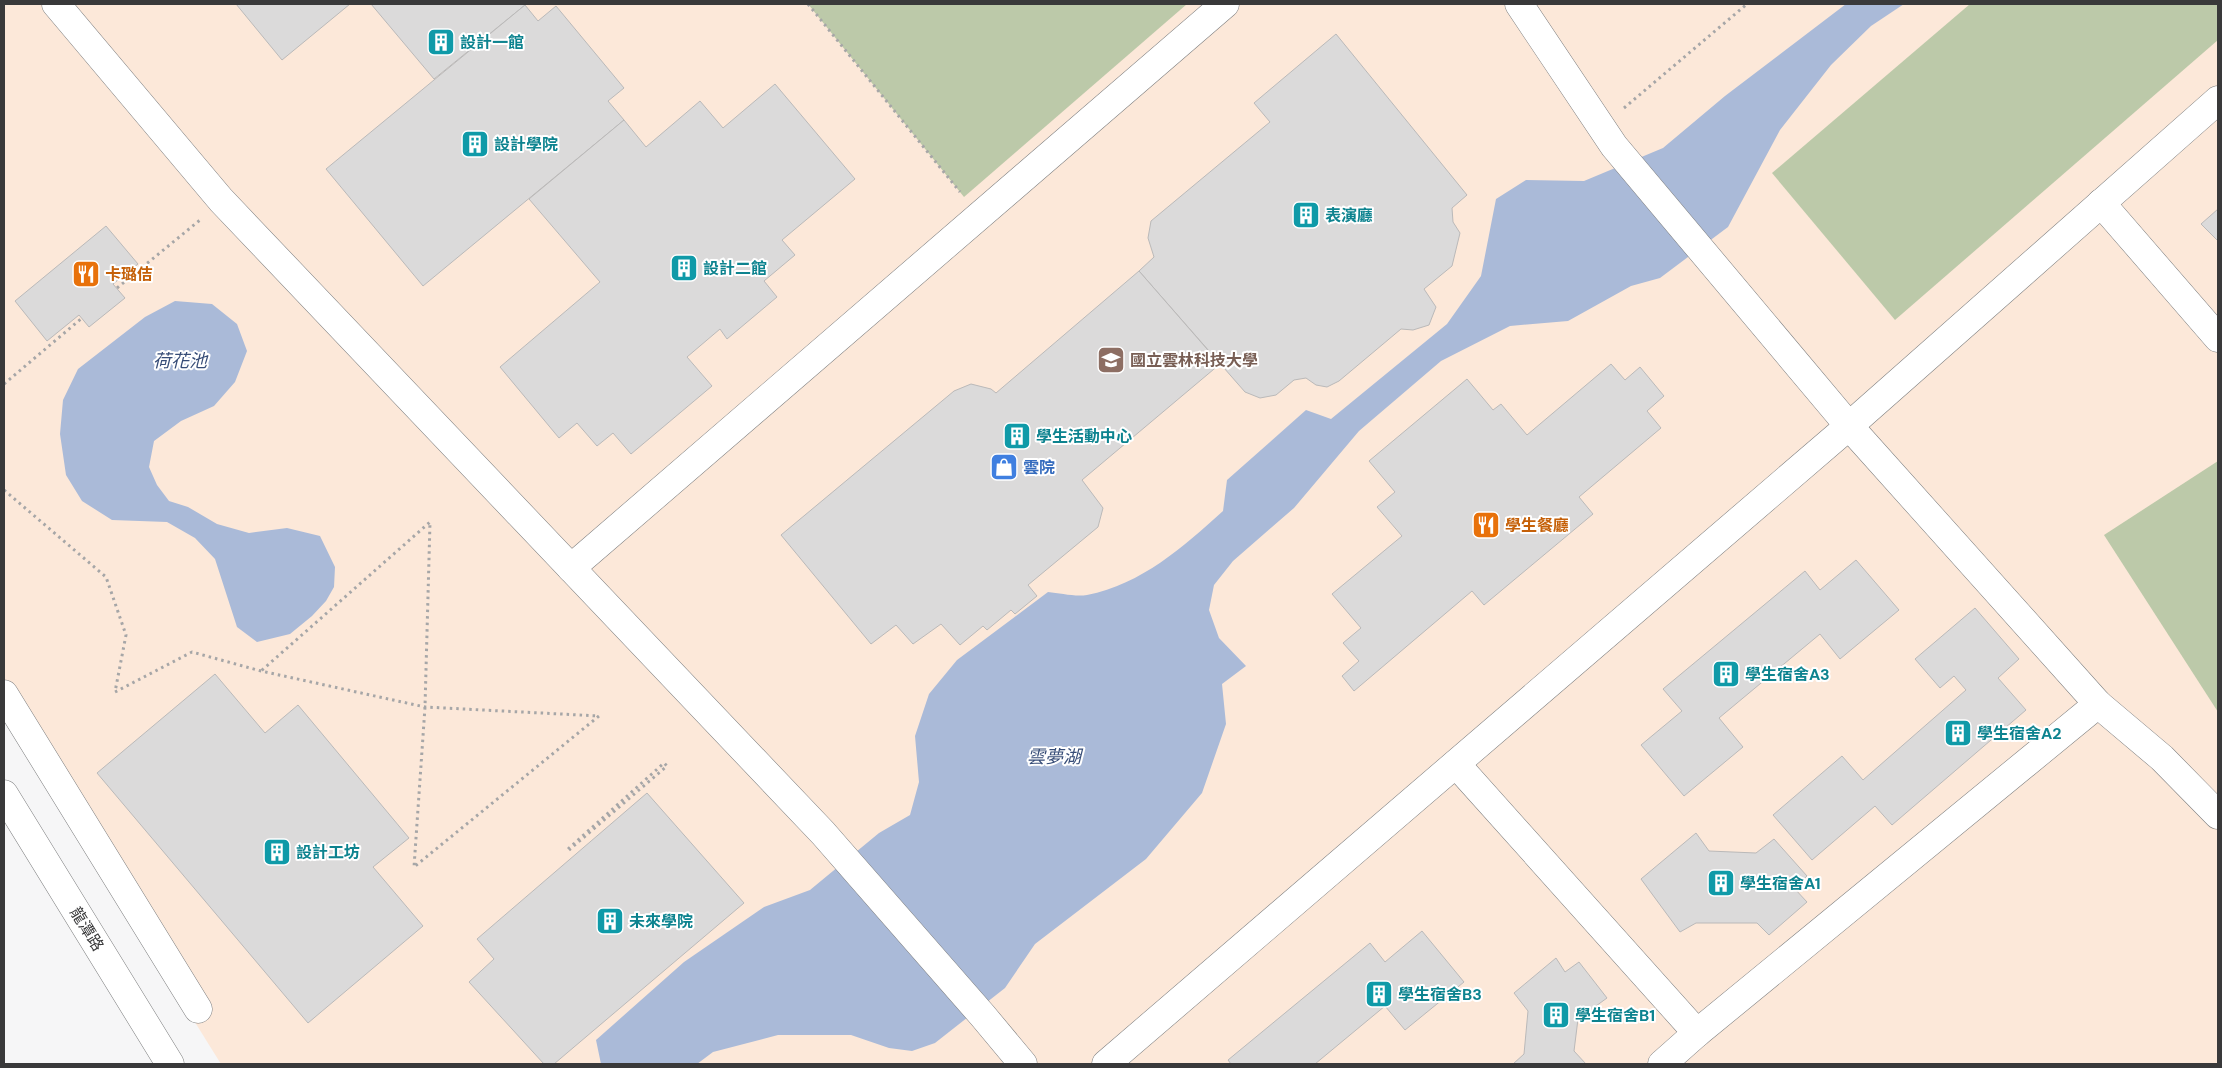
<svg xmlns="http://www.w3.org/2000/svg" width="2222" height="1068" viewBox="0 0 2222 1068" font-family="'DM Sans','Noto Sans TC',sans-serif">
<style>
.education{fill:#fce8d9}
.green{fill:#bcc9a9}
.water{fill:#aabad8}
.building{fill:#dbdada;stroke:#bab9b9}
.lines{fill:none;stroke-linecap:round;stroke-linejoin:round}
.minor-casing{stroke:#7d7e7f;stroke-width:29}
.path{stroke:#a6a6a7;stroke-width:3;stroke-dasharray:2.5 4;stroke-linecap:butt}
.minor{stroke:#fff;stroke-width:28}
.labels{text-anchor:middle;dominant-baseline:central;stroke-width:4;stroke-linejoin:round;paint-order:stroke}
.culture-label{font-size:16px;font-weight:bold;fill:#0d838f;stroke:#fff;text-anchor:start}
.food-label{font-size:16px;font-weight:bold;fill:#c56008;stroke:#fff;text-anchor:start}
.education-label{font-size:16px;font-weight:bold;fill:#785e54;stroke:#fff;text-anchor:start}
.shop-label{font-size:16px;font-weight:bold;fill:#366cbe;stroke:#fff;text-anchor:start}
.street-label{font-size:16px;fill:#39393a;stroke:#fff}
.water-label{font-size:18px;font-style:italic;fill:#364c77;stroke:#fff}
</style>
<rect width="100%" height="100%" fill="#f6f6f7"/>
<!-- education -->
<polygon class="education" points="4,4 2218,4 2218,1064 221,1064 4,716"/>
<!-- green -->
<g class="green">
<polygon points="808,4 1187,4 964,197"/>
<polygon points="1970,4 2218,4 2218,40 1895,320 1772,173"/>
<polygon points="2218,461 2218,712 2104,535"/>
</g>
<!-- water -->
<g class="water">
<path d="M1846,4H1904L1871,26L1831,65L1780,130L1728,227L1660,278L1631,286L1568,321L1510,326L1441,361L1359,431L1294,508L1233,561L1214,585L1209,610L1219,638L1246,666L1222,684L1226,724L1202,793L1146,859L1035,944L1005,988L935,1043L912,1051L889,1048L851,1035H778L713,1052L697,1064H601L596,1040L684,962L764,907L810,890L879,833L910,815L919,782L915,736L929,694L957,660L1048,592C1060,593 1075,597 1087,595C1142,584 1183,547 1223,511L1227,480L1306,410L1331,419L1447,324L1481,276L1496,199L1526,180L1584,181L1663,148L1725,96Z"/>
<polygon points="175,301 212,304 237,324 247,351 235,382 214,406 181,421 154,441 149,467 157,485 169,501 188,507 217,524 249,533 287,528 320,536 335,567 334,587 326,601 312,616 290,634 257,642 237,627 215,559 195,538 167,522 112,520 82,501 66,475 60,434 63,400 78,369 145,317"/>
</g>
<!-- building -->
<g class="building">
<polygon points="236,4 350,4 282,60"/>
<polygon points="371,4 524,4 525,5 434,79"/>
<polygon points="525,5 538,21 556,6 624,88 608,101 624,120 423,286 326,169"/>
<polygon points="1336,34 1467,195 1452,208 1453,222 1460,233 1452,266 1424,289 1436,307 1429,325 1413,330 1401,329 1339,381 1327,387 1316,385 1306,378 1294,380 1276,395 1260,398 1245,392 1139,271 1154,257 1148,238 1151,221 1270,122 1254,103"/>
<polygon points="775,84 855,179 782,240 795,255 764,281 777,297 727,339 720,329 687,357 712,386 631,454 613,433 597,446 577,423 559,438 500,367 600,282 529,199 624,120 646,147 700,101 723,128"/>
<polygon points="2218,209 2218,241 2201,224"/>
<polygon points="106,226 138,264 113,284 125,298 89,327 79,315 47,341 15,301"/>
<polygon points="1139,271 1220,364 1082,480 1103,508 1098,527 1028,585 1037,596 1015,614 1011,610 987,630 983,626 960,645 941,624 913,644 896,625 871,644 781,535 954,391 971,384 991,389 996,393"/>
<polygon points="1611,364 1625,380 1640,367 1664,396 1647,411 1661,428 1579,497 1593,514 1484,605 1472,591 1354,691 1342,676 1359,661 1343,643 1361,628 1332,594 1402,536 1377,507 1395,492 1369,461 1467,379 1493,410 1501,404 1527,435"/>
<polygon points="1856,560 1899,610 1840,659 1820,634 1719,718 1743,747 1684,796 1641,745 1682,711 1663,689 1805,571 1820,590"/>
<polygon points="1975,608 2019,659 1998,678 2026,710 1892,825 1875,806 1812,860 1773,815 1842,756 1863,780 1966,690 1954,676 1940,688 1915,659"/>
<polygon points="215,674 265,733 298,705 409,838 373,867 423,926 308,1023 97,773"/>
<polygon points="647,793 744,903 554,1064 544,1064 469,982 494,959 477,939"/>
<polygon points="1696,833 1709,851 1756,853 1774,839 1807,876 1794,888 1807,902 1769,935 1757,923 1696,923 1680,932 1641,879"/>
<polygon points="1422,931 1464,982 1405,1030 1385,1006 1315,1064 1231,1064 1228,1060 1370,943 1385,962"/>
<polygon points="1556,958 1565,972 1579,962 1607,998 1578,1019 1574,1051 1586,1064 1513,1064 1524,1054 1528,1011 1514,993"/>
</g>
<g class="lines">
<!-- minor casing -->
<g class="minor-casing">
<g id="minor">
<polyline points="56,4 221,200 823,833 983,1016 1023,1064"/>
<polyline points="1519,4 1614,146 1849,426 2098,704 2162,758 2218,815"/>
<polyline points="2101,203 2218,338"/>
<polyline points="571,568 1225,4"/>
<polyline points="4,694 198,1009"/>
<polyline points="1456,764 1697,1033"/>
<polyline points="4,794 170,1064"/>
<polyline points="1106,1064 1849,426 2218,100"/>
<polyline points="1662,1064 1697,1033 2098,704"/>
</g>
</g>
<!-- path -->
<g class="path">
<polyline points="808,4 960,192"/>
<polyline points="1624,108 1747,4"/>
<polyline points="117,288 200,220"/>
<polyline points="4,384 82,318"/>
<polyline points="4,490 106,577 126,635 115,692 192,652 261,671 425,707 599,716 414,867 425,707 430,522 261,671"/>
<polyline points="568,849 664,763 667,766 569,850"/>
</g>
<!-- minor -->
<use href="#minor" class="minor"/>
</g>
<!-- icons -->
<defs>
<g id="building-square" transform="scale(1.4375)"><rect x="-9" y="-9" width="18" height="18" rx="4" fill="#0f9aa8" stroke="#fff"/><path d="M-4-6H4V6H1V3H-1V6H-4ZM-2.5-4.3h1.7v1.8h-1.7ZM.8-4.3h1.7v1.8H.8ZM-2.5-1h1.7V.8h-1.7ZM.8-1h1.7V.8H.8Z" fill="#fff"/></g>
<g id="restaurant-square" transform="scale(1.4375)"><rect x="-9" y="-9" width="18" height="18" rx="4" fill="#e8710a" stroke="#fff"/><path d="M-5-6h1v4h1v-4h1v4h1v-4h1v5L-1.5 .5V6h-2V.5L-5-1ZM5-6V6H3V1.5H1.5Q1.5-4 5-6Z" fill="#fff"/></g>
<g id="university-square" transform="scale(1.4375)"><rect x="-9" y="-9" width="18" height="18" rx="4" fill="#8d6e63" stroke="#fff"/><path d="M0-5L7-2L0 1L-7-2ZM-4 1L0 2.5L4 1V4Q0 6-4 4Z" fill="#fff"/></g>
<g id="shop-square" transform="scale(1.4375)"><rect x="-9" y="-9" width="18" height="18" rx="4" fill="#3f7fe0" stroke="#fff"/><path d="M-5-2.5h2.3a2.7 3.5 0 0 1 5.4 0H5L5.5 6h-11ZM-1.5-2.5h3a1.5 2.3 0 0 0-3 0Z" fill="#fff"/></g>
</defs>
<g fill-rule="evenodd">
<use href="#building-square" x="441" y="42"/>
<use href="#building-square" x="475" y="144"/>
<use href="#building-square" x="1306" y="215"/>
<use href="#building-square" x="684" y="268"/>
<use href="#restaurant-square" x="86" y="274"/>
<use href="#university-square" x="1111" y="360"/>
<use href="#building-square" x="1017" y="436"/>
<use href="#shop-square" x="1004" y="467"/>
<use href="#restaurant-square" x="1486" y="525"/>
<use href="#building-square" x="1726" y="674"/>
<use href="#building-square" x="1958" y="733"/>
<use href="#building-square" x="277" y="852"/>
<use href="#building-square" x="1721" y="883"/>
<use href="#building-square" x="610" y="921"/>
<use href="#building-square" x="1379" y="994"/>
<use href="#building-square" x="1556" y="1015"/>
</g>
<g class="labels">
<!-- culture labels -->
<g class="culture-label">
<text x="460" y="42">設計一館</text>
<text x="494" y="144">設計學院</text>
<text x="1325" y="215">表演廳</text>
<text x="703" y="268">設計二館</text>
<text x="1036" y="436">學生活動中心</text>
<text x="1745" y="674">學生宿舍A3</text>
<text x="1977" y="733">學生宿舍A2</text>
<text x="296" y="852">設計工坊</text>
<text x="1740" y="883">學生宿舍A1</text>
<text x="629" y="921">未來學院</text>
<text x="1398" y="994">學生宿舍B3</text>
<text x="1575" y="1015">學生宿舍B1</text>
</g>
<!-- food labels -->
<g class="food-label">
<text x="105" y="274">卡璐佶</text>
<text x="1505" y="525">學生餐廳</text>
</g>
<!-- education labels -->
<g class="education-label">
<text x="1130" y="360">國立雲林科技大學</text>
</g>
<!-- shop labels -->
<g class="shop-label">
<text x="1023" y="467">雲院</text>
</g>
<!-- street labels -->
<g class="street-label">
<text transform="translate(87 929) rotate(58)">龍潭路</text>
</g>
<!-- water labels -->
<g class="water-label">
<text x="180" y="361">荷花池</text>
<text x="1054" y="757">雲夢湖</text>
</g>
</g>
<!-- border -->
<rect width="2222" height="1068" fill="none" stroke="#39393a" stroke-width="10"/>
</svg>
